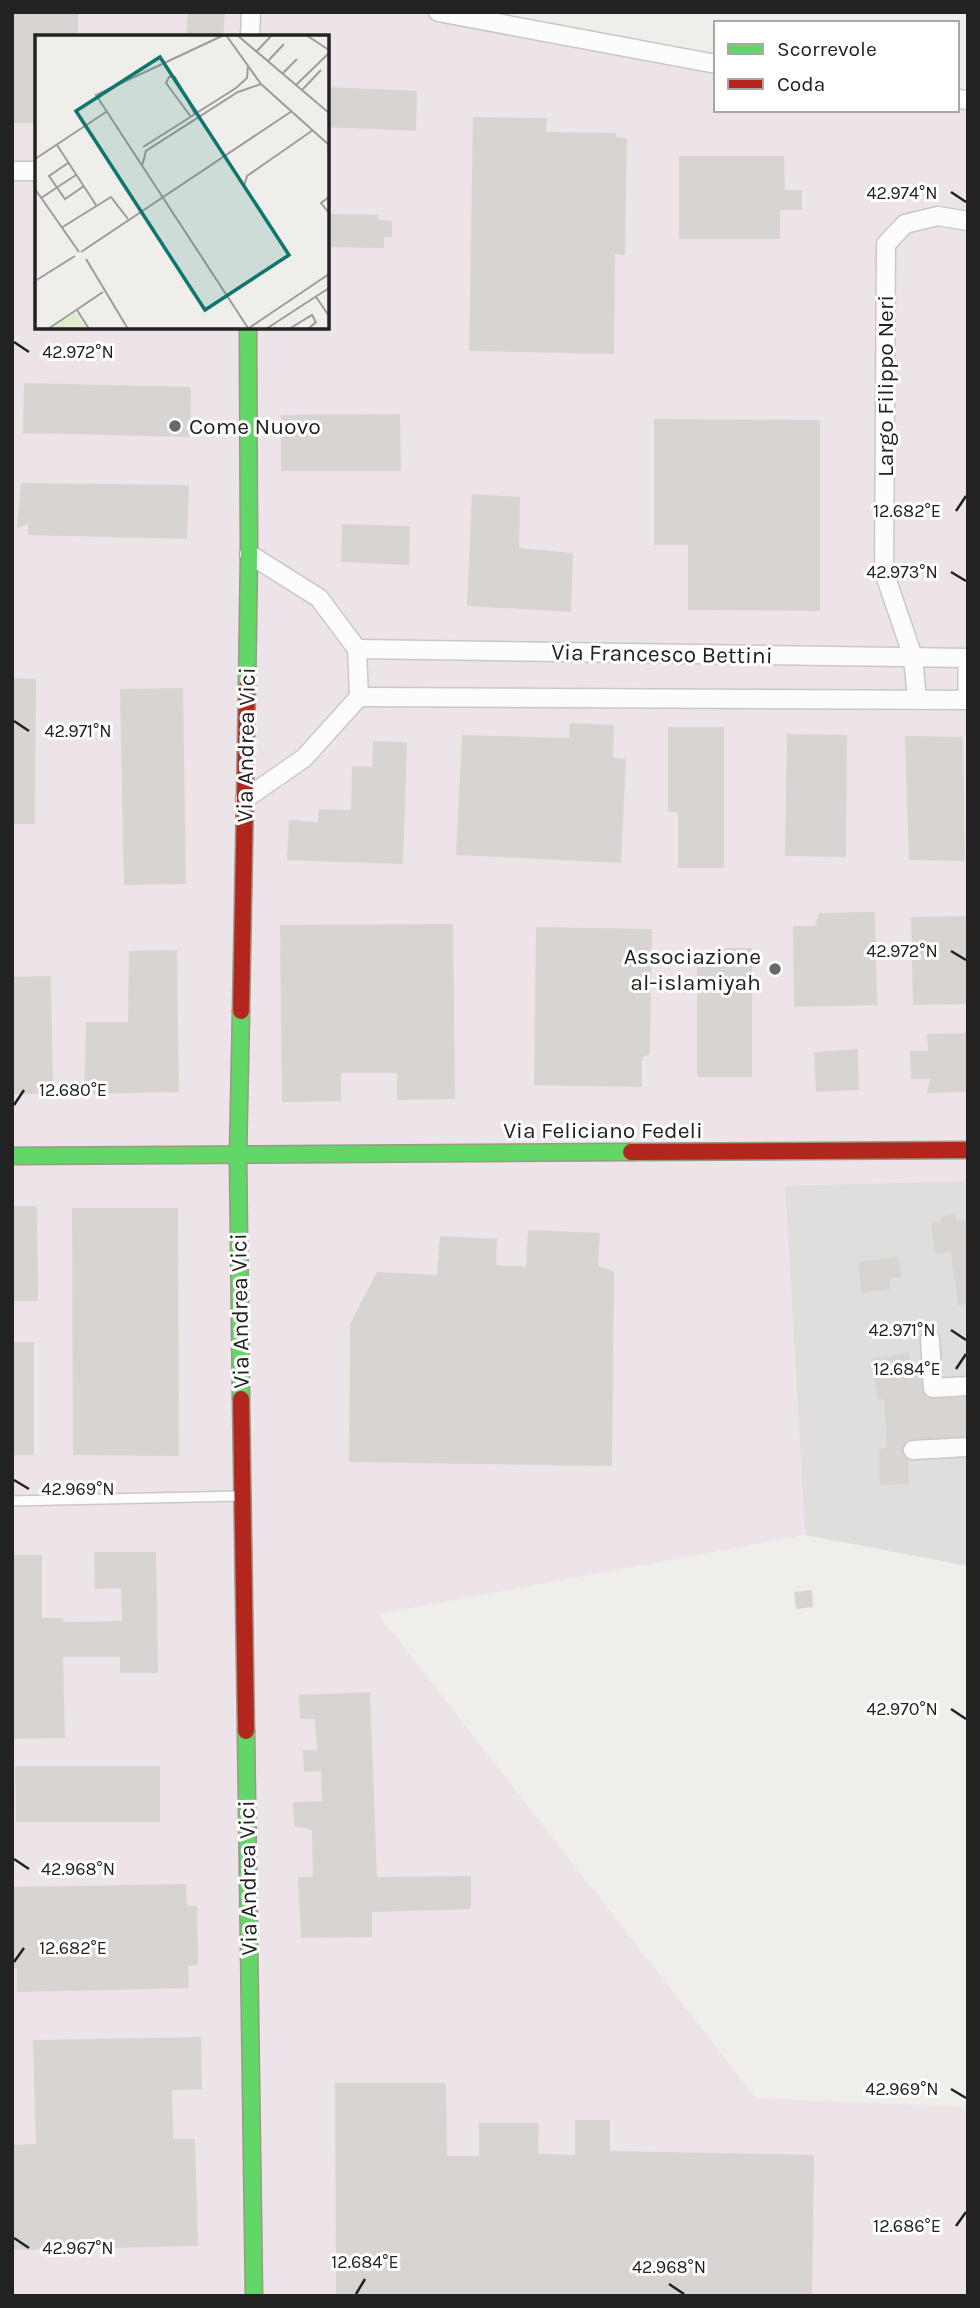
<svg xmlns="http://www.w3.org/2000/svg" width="980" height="2308" viewBox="0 0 980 2308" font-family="Karla,sans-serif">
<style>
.residential{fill:#dfdedc}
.industrial{fill:#ede4e9;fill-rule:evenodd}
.building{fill:#d7d4d2}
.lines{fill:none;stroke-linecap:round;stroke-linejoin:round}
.lane-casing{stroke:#c9c8c7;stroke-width:12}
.street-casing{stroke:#c9c8c7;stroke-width:21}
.fast-casing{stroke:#999a82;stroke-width:19}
.jam-casing{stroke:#999a82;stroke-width:19}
.lane{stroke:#fdfcfc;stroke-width:9}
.street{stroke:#fdfcfc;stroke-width:18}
.fast{stroke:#63d668;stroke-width:16}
.jam{stroke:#b3261e;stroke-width:16}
.ticks{fill:none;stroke:#222;stroke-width:2.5}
.poi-dot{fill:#6a6968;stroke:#fff;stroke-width:2.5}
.labels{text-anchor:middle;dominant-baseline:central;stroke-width:6;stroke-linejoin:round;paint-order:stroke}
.street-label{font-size:23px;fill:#222;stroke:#fff}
.poi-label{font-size:23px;fill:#222;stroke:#fff;text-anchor:start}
.inset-road{fill:none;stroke:#9e9c9b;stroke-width:2}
.view{fill:#0f766e;fill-opacity:0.15;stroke:#0f766e;stroke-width:3.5}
.inset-edge{fill:none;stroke:#222;stroke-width:3.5}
.ticks-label{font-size:18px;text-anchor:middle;fill:#222;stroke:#fff;stroke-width:6;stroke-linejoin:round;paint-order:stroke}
</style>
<rect width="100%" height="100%" fill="#f0eeeb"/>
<!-- residential -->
<polygon class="residential" points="968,1181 968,1566 805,1535 785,1185"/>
<!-- industrial -->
<path class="industrial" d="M12,12H485L716,59V110H957V97L968,98V1181L785,1186L805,1535L378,1614L756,2098L968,2107V2296H12ZM37,37H327V327H37Z"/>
<!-- building -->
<g class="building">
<polygon points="12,12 78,12 78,37 37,37 37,123 12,123"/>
<polygon points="188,12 225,12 223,37 186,37"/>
<polygon points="327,87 417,91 416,131 327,127"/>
<polygon points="473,117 547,118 546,132 616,133 616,137 627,138 625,255 615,254 614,354 469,351"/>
<polygon points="679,156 784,156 785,190 802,190 802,210 780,210 780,239 679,239"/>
<polygon points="327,214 378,215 378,220 392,221 392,237 384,237 384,248 327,247"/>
<polygon points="24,383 191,387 190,437 23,433"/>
<polygon points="400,414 401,471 281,471 281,415"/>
<polygon points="654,419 820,420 820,611 688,610 688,545 654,545"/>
<polygon points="21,483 189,485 187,539 28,535 28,524 17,528"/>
<polygon points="472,494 520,497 519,548 573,553 571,612 467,606"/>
<polygon points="342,524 410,526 409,565 341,562"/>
<polygon points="12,678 36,679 35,824 12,824"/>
<polygon points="183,688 186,884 124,885 120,689"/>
<polygon points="570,723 614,725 613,758 626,759 621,863 456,855 462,735 569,738"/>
<polygon points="668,727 724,727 724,868 678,868 678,812 668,812"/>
<polygon points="787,734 847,735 846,857 785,856"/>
<polygon points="905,736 963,737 965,861 909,860"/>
<polygon points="373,741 407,742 403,864 287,860 289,820 318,822 319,809 351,810 352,766 372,767"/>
<polygon points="875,912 877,1005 794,1007 793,926 815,926 819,913"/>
<polygon points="968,916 968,1004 913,1005 911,917"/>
<polygon points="453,924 455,1099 397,1100 397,1073 341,1073 341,1101 282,1102 280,925"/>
<polygon points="536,927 652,929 650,1054 642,1058 642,1087 534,1085"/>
<polygon points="724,948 752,948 752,1077 697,1077 697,965 724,965"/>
<polygon points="177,950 179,1092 84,1094 86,1022 128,1022 129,951"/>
<polygon points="51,976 53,1094 12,1094 12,977"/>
<polygon points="968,1033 968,1092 927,1093 930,1079 911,1079 910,1051 928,1051 927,1034"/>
<polygon points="858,1049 859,1090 816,1092 814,1052"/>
<polygon points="12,1206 37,1206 38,1301 12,1301"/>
<polygon points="72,1208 178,1208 179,1456 73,1455"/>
<polygon points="955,1214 956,1221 966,1220 968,1305 958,1305 951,1252 935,1254 931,1223 941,1222 940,1216"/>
<polygon points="528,1230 600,1233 598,1266 614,1271 612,1466 349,1462 350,1324 377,1272 437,1275 440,1236 497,1239 496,1265 526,1267"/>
<polygon points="898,1257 901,1277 889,1279 890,1289 862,1293 858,1262"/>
<rect x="12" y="1342" width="22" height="113"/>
<polygon points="909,1353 913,1374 921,1373 922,1389 927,1398 968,1397 968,1436 907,1440 902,1450 908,1460 909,1484 880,1485 879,1449 887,1448 884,1399 878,1400 871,1359"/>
<polygon points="94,1552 156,1552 158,1673 120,1673 120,1657 63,1657 65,1738 12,1739 12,1555 42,1555 42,1618 63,1618 63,1622 122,1621 121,1588 95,1589"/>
<polygon points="812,1590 813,1607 796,1609 794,1592"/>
<polygon points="370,1692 377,1877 471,1876 471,1909 372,1912 372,1937 301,1938 298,1877 313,1877 312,1830 294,1826 293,1802 322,1801 321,1771 304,1772 303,1750 317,1750 315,1719 300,1719 299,1695"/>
<polygon points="15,1766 160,1766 160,1822 16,1822"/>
<polygon points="186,1884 187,1906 197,1906 198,1965 188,1966 189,1988 17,1992 17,1968 12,1968 14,1887"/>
<polygon points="201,2037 202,2089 172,2090 173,2139 195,2139 198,2246 12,2250 12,2145 36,2144 33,2040"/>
<polygon points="335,2083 446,2083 447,2156 479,2156 479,2123 539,2123 538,2154 575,2155 575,2120 610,2120 610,2151 814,2155 812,2296 336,2296"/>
</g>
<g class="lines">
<!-- lane casing -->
<g class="lane-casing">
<g id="lane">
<polyline points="963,658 963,700"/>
<polyline points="12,1501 241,1496"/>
</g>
</g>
<!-- street casing -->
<g class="street-casing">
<g id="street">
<polyline points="438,12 716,64"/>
<polyline points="250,37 251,12"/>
<polyline points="957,99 968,100"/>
<polyline points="12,171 37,171"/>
<polyline points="357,649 968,658"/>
<polyline points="359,697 968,700"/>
<polyline points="917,699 913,657 884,572 886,244 905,224 938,216 968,221"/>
<polyline points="245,799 304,758 359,697 357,649 319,598 249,554"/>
<polyline points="930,1339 933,1388 968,1386"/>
<polyline points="913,1450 968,1447"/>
</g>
</g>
<!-- fast casing -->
<g class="fast-casing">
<g id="fast">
<polyline points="247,687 249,554 248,327"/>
<polyline points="241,1011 238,1156 241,1399"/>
<polyline points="12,1156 631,1152"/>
<polyline points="246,1731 254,2296"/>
</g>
</g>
<!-- jam casing -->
<g class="jam-casing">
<g id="jam">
<polyline points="241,1011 247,687"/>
<polyline points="631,1152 968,1150"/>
<polyline points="241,1399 246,1731"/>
</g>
</g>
<!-- lane -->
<use href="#lane" class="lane"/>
<!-- street -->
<use href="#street" class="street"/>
<!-- fast -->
<use href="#fast" class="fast"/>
<!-- jam -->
<use href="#jam" class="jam"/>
</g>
<!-- ticks -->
<path class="ticks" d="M951,192L966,202M14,342L29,352M956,511L966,496M951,572L966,581M14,721L29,731M951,951L966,960M14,1105L24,1090M951,1330L966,1340M956,1369L966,1354M14,1480L29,1489M951,1709L966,1719M14,1859L29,1869M14,1962L24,1948M951,2089L966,2098M956,2226L966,2212M14,2238L29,2248M669,2284L684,2294M356,2294L365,2279"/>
<!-- markers -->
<g class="poi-dot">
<circle cx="175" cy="426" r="7"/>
<circle cx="775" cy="969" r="7"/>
</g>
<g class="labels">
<!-- street labels -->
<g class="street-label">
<text transform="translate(885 386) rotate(-90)">Largo Filippo Neri</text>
<text transform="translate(662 654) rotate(1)">Via Francesco Bettini</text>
<text transform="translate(246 745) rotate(-89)">Via Andrea Vici</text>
<text x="603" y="1130">Via Feliciano Fedeli</text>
<text transform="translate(240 1311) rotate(-91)">Via Andrea Vici</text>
<text transform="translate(248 1878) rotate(-91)">Via Andrea Vici</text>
</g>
<!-- poi labels -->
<g class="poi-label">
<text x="189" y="426">Come Nuovo</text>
<text x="761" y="956" text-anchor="end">Associazione<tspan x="761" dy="26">al-islamiyah</tspan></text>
</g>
</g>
<!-- overview -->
<g transform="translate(35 35)">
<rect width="294" height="294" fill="#f0eeeb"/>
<path d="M40,278L51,294L17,293L38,279Z" fill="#ddeccb"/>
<path class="inset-road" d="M189,0L61,60L213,293M191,0L226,49L294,110M202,0L294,78M271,0L294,15M222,16L237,0M233,26L249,9M247,39L262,24M261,50L294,18M267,55L286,35M156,82L131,48L134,42H140L160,79M22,110L61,170M108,112L201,53L212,43L213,31M0,124L71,77M33,128L14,141L30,164L49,151M107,131L111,116L203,57L226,49M209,151L212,141L278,95M0,154L44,217M294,162L286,168L294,178M6,163L41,140M26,193L76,162L93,184M46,217L257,76M51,224L93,294M0,246L40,221M281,262L294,281M42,275L54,294M214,293L294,239M13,294L68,257M231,294L294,253M254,294L277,280L281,287L273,294"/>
<path class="view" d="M125,22L254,220L170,275L41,76Z"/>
<rect width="294" height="294" class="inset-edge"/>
</g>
<g class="ticks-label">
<text x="902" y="199">42.974°N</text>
<text x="78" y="358">42.972°N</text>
<text x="907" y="517">12.682°E</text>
<text x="902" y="578">42.973°N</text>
<text x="78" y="737">42.971°N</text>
<text x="902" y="957">42.972°N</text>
<text x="73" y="1096">12.680°E</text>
<text x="902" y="1336">42.971°N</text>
<text x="907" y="1375">12.684°E</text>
<text x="78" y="1495">42.969°N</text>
<text x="902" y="1715">42.970°N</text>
<text x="78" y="1875">42.968°N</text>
<text x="73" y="1954">12.682°E</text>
<text x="902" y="2095">42.969°N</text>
<text x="907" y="2232">12.686°E</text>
<text x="78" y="2254">42.967°N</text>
<text x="365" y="2268">12.684°E</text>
<text x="669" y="2273">42.968°N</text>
</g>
<!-- border -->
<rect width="980" height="2308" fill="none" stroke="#222222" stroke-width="28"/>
<!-- legend -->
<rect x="714" y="21" width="245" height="91" fill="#ffffff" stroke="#a7a7a7" stroke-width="2"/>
<rect x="728" y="44" width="35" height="10" fill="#63d668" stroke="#a7a7a7" stroke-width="2"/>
<text x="777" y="56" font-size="21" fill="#222222">Scorrevole</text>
<rect x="728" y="79" width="35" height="10" fill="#b3261e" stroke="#a7a7a7" stroke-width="2"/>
<text x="777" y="91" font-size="21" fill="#222222">Coda</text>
</svg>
